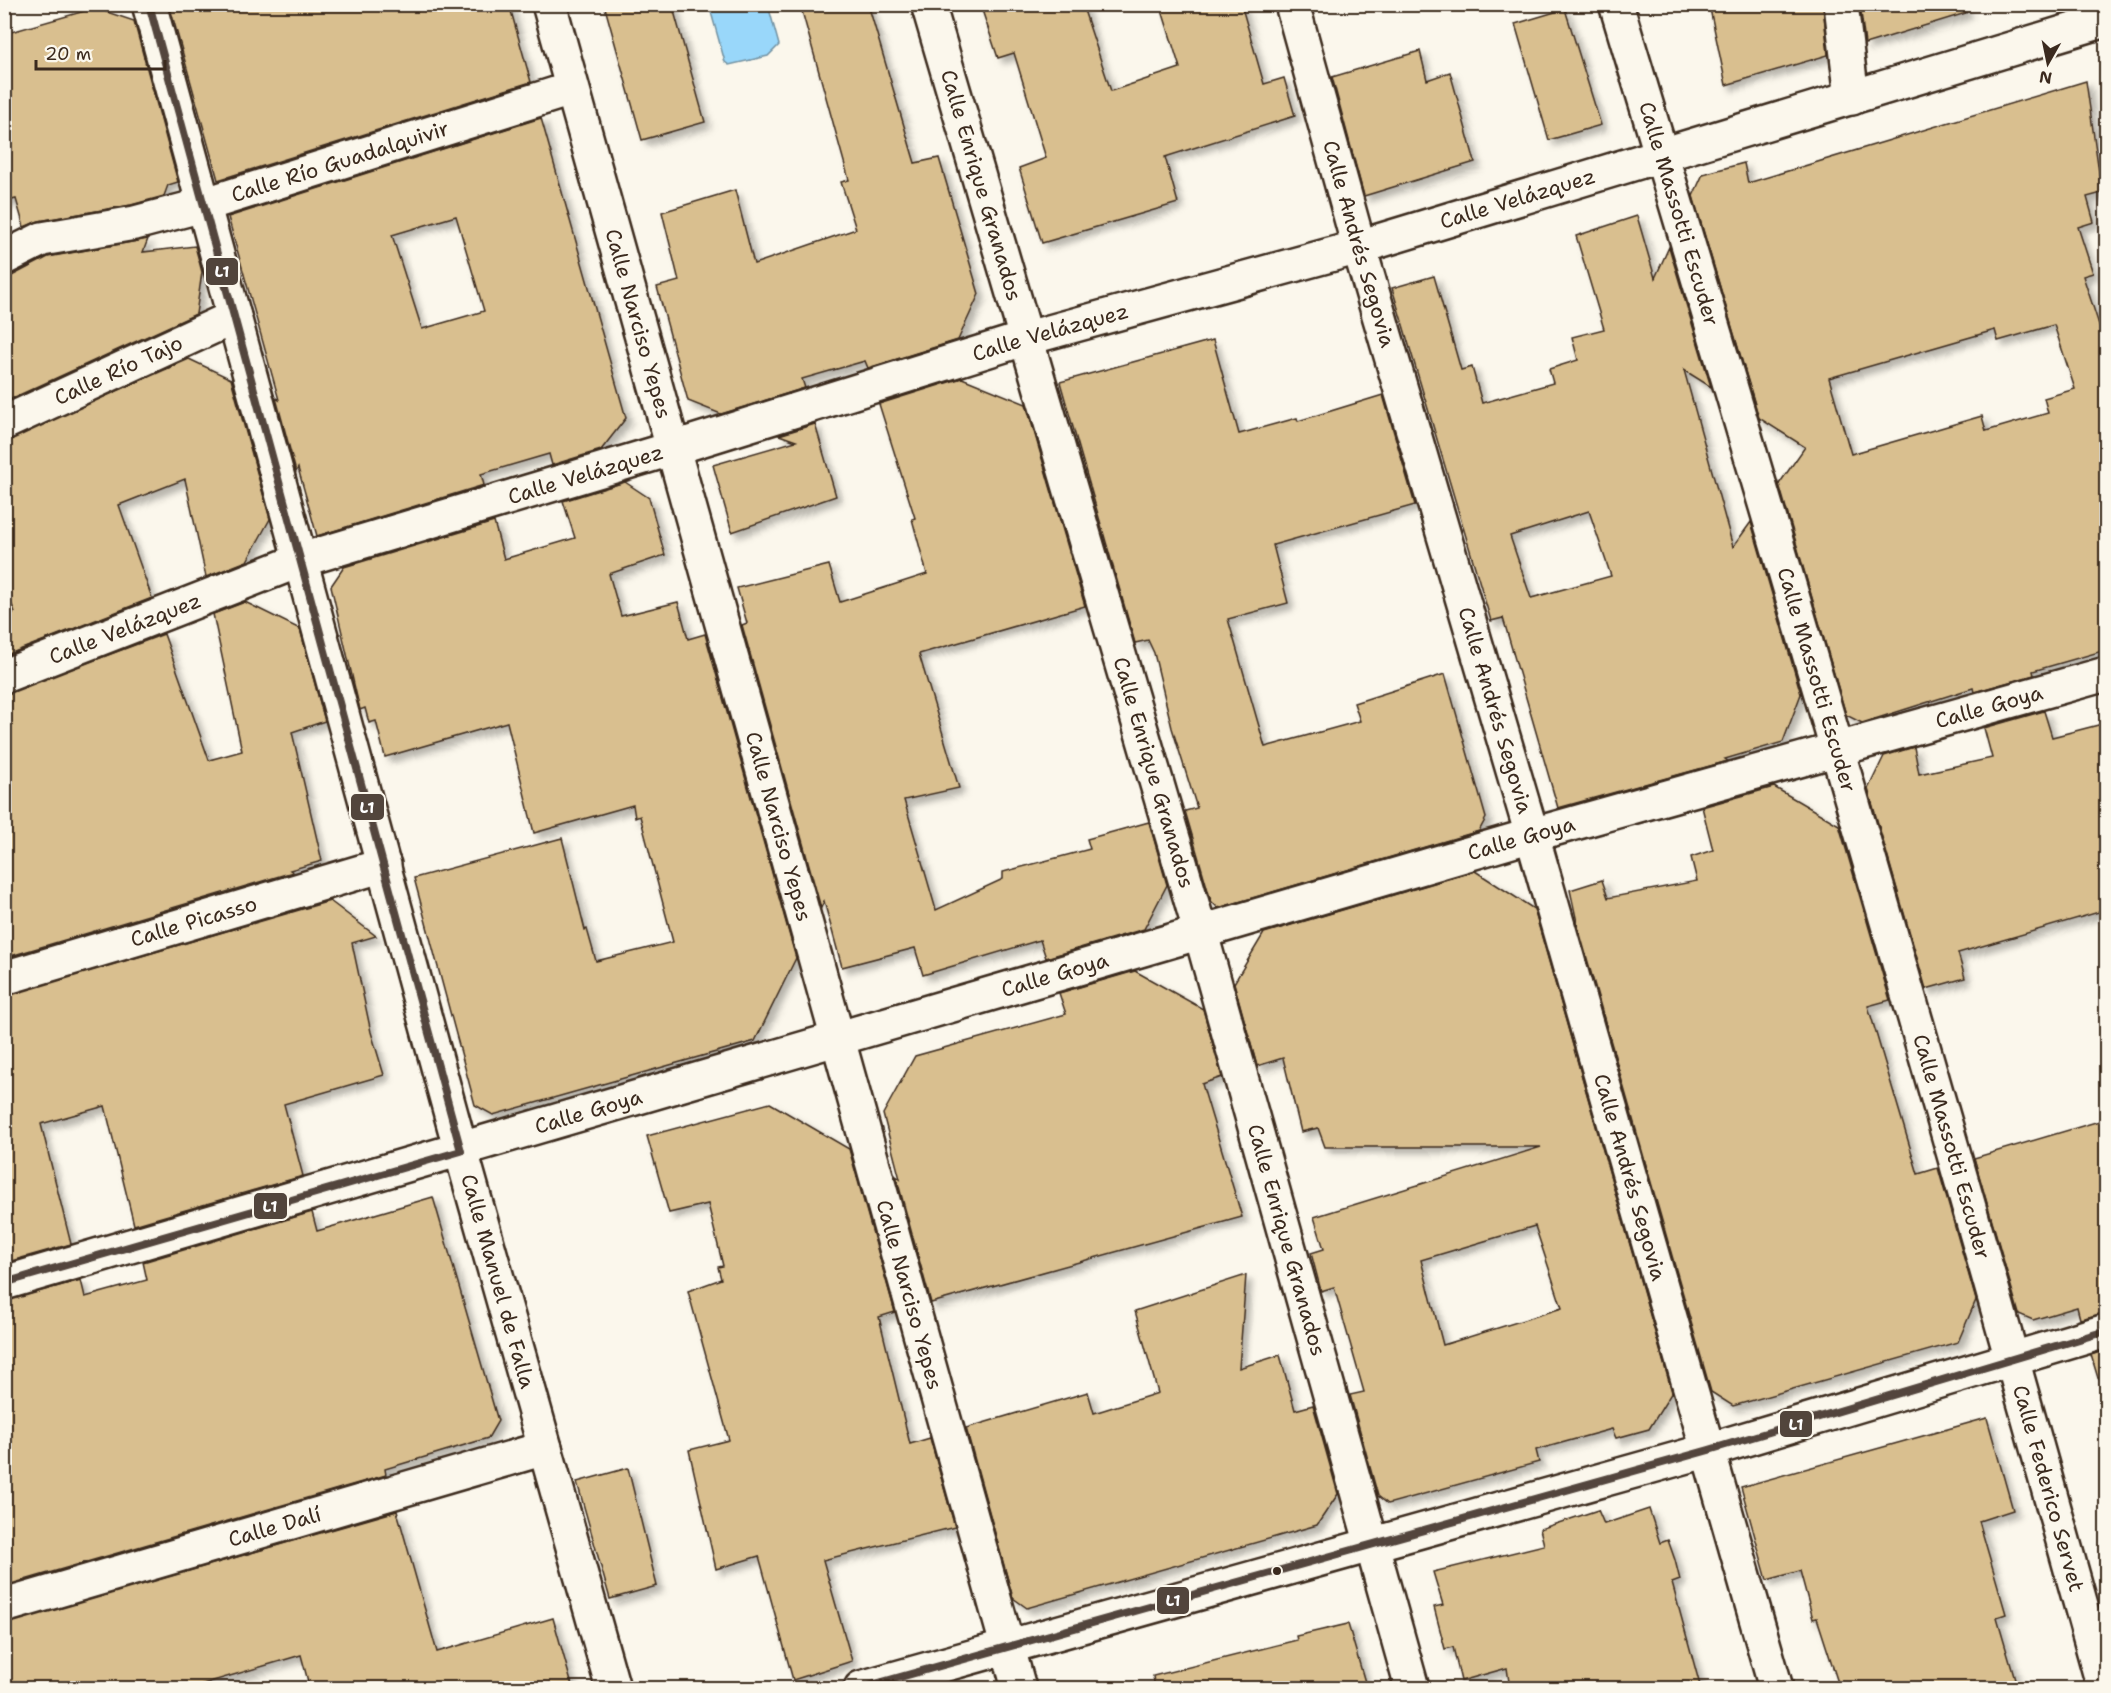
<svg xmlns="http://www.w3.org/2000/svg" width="2111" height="1693" viewBox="0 0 2111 1693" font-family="'Shantell Sans',sans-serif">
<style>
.water{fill:#99d7fa;stroke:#7392a2;stroke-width:1.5}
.building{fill:#d9bf8f;stroke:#3b2a1e;stroke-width:1.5;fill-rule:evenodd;filter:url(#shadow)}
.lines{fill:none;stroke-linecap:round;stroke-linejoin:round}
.minor-casing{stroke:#3b2a1e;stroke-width:38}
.minor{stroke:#fbf7ec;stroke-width:33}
.bus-1-casing{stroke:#fbf7ec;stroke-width:12}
.bus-1{stroke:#52453c;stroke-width:8}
.bus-dot{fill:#3b2a1e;stroke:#fbf7ec;stroke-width:2}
.labels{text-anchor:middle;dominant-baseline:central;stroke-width:5;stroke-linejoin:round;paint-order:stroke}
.street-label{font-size:21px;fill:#3b2a1e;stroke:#fbf7ec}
.line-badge{stroke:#fbf7ec;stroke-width:2}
.badge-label{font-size:16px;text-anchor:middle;font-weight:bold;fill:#fff}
</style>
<defs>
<filter id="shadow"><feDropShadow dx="5.5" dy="5.5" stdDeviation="3" flood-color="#0004"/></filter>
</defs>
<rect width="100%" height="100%" fill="#fbf7ec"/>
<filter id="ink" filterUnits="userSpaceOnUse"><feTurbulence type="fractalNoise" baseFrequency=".0167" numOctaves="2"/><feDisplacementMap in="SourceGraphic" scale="12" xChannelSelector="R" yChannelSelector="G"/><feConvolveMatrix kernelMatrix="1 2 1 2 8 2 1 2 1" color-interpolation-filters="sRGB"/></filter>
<g filter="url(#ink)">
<!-- water -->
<polygon class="water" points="709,5 768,5 779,45 768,56 729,65 725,62"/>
<!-- building -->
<g class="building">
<polygon points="169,4 509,4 531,82 218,180"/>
<polygon points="604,4 672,4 705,122 642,140"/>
<polygon points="800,4 868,4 915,163 939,158 979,294 958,340 868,368 865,361 802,379 805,388 721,414 688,401 657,287 679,281 662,212 735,190 754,264 856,229 841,182 849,180"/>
<polygon points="980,4 1082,4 1111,91 1180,68 1160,4 1241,4 1264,84 1284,78 1295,116 1165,157 1178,203 1042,243 1019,168 1046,158 1014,53 998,58"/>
<polygon points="1709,4 1823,4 1828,55 1726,85"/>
<polygon points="1860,4 1965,4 1966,13 1865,44"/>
<polygon points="95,8 134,21 178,182 168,185 164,196 131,205 39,221 24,227 16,199 4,202 4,34"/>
<polygon points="1565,9 1601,125 1549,140 1515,24"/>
<polygon points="1420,51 1427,80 1450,72 1475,162 1364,196 1332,77"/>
<path d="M2086,81L2102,193L2087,197L2094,222L2078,227L2093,273L2083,276L2106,346V650L2033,671L2034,675L1974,692L1973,688L1862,723L1846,715L1779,484L1805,447L1759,418L1693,196L1703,174L1744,163L1748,183ZM2054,325L2075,389L2044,398L2048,413L1986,431L1982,416L1851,454L1829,378L1995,330L1998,341Z"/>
<path d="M541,118L626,418L601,450L552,465L549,454L481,474L484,485L317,536L298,468L296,472L276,398L279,400L228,217ZM456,216L484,311L422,329L392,235Z"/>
<path d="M1637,216L1655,278L1669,247L1711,387L1684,370L1733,547L1751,522L1801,694L1783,742L1725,759L1728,761L1558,808L1503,618L1491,621L1392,288L1434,276L1461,370L1472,367L1482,403L1553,383L1549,369L1578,360L1572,337L1604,329L1576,236ZM1589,511L1611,576L1531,598L1510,536Z"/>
<polygon points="148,239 143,252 195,246 202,272 196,314 4,402 4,280 48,257"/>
<polygon points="1213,340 1239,434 1297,418 1298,421 1383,395 1415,505 1273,545 1288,603 1228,619 1265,747 1360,721 1354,703 1445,674 1486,818 1479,831 1218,908 1211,901 1185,811 1197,808 1172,728 1154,653 1148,640 1135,643 1060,382"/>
<polygon points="189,359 231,379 270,519 247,561 206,577 185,479 119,505 152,598 4,656 4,617 15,612 4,586 4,441"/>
<polygon points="962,378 1026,404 1085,606 919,654 959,788 904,800 936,910 1003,879 1003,872 1090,849 1087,839 1149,822 1167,885 1144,929 1046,958 1040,940 923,975 915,948 842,967 824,901 821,908 742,625 747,623 737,588 829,565 840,602 927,574 912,519 915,518 879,404"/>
<polygon points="815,424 836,496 732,532 713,465 796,441 779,435"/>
<polygon points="625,482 649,498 665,555 609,574 621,616 678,602 688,639 705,634 796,958 755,1041 493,1115 475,1105 414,878 562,838 585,930 587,929 596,961 673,942 640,816 635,818 633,805 534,833 507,722 385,757 376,721 369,723 365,708 360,710 331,586 344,567 494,522 504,559 575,538 563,501"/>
<polygon points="245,602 300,629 325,721 292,732 322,861 290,870 293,872 4,958 4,694 164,634 209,760 242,751 213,614"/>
<polygon points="2044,711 2052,737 2106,723 2106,910 1958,953 1965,978 1926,989 1868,789 1884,756 1914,747 1919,774 1992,758 1984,728"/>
<polygon points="1774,787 1839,825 1890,1000 1868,1006 1918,1174 1938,1168 1976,1300 1958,1342 1733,1406 1711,1392 1578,927 1570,890 1602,880 1608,898 1697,881 1691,857 1713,850 1702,807"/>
<path d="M1475,871L1534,909L1672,1392L1649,1429L1616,1438L1612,1429L1536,1450L1539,1462L1388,1504L1378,1496L1350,1395L1364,1392L1334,1287L1321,1291L1311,1253L1324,1249L1314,1217L1541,1147H1325L1318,1128L1301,1132L1283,1058L1257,1066L1234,983L1264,933ZM1535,1226L1562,1308L1443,1345L1421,1260Z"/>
<polygon points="330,901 376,936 352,943 371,1032 384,1075 284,1104 303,1176 134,1225 105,1106 41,1124 71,1244 4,1263 4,996"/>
<polygon points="1135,971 1203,1009 1222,1077 1202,1084 1242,1217 931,1303 896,1176 900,1179 883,1114 915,1056 1066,1014 1059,993"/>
<polygon points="770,1103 849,1149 895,1312 879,1317 910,1444 930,1438 955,1527 823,1560 852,1661 793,1680 759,1556 716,1569 689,1450 729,1440 688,1291 721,1279 718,1267 723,1266 708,1204 669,1213 647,1136"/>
<polygon points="2106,1119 2106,1313 2080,1319 2077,1307 2033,1320 2019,1314 1974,1158"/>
<polygon points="433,1197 498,1421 488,1438 385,1469 386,1475 4,1586 4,1301 81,1280 85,1297 147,1280 143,1262 312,1212 317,1231"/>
<polygon points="1246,1275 1239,1368 1280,1355 1295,1410 1313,1405 1338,1494 1317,1525 1027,1608 1013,1598 966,1428 1088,1392 1094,1413 1158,1393 1135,1311"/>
<polygon points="2106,1350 2106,1376 2098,1378 2091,1355"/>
<polygon points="1987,1418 2013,1510 1979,1521 2006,1614 1997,1617 2018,1689 1840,1689 1817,1618 1813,1619 1800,1571 1767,1580 1741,1487"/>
<polygon points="628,1468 657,1586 610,1599 577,1482"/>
<polygon points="1649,1509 1660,1543 1668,1540 1675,1560 1680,1580 1672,1583 1701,1689 1510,1689 1507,1668 1461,1681 1453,1647 1445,1649 1434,1607 1443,1605 1433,1572 1544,1545 1540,1529 1598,1510 1604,1524"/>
<polygon points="397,1511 437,1652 553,1618 573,1689 310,1689 301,1655 186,1689 4,1689 4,1624"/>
<polygon points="1348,1624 1367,1689 1155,1689 1153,1676 1297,1640 1296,1636"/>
</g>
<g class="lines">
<!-- minor casing -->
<g class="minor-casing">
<g id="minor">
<path id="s1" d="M149,4L461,1151L613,1688"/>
<path id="s2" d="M549,4L1019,1688"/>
<path id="s3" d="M928,4L1201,934L1412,1688"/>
<path id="s4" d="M1292,4L1359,247L1532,835L1776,1688"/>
<path id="s5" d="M1616,4C1785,564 1948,1125 2104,1688"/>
<polyline points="1841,4 1852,98"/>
<path id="s6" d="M4,258L42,239L135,223L203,205L571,89"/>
<path id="s7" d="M4,423L234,317"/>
<path id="s8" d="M4,676L301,560L674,448L1024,339L1359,247L2106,20"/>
<path id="s9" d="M4,978L384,865"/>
<path id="s10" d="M4,1283L1532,835L2106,674"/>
<path id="s11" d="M4,1606L545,1448"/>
<polyline points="861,1688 1709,1450 2106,1331"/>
</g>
</g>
<!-- minor -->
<use href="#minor" class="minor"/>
<!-- bus-1 casing -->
<g class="bus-1-casing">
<g id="bus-1">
<polyline points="4,1283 461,1151 149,4"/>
<polyline points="861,1688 1709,1450 2106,1331"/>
</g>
</g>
<!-- bus-1 -->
<use href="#bus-1" class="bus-1"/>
</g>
</g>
<!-- markers -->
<circle class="bus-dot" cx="1277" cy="1571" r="5"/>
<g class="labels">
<!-- street labels -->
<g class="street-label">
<text stroke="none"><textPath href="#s6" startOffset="351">Calle Río Guadalquivir</textPath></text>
<text stroke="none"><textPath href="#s3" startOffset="189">Calle Enrique Granados</textPath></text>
<text stroke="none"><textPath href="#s8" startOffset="1588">Calle Velázquez</textPath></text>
<text stroke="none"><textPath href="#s5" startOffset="219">Calle Massotti Escuder</textPath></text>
<text stroke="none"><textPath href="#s4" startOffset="249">Calle Andrés Segovia</textPath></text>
<text stroke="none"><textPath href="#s2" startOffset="332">Calle Narciso Yepes</textPath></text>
<text stroke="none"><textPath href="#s8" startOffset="1102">Calle Velázquez</textPath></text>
<text stroke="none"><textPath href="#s7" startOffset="126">Calle Río Tajo</textPath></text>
<text stroke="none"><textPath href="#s8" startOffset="616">Calle Velázquez</textPath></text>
<text stroke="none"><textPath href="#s8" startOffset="130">Calle Velázquez</textPath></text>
<text stroke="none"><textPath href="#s5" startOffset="705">Calle Massotti Escuder</textPath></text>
<text stroke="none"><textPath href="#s10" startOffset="2067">Calle Goya</textPath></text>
<text stroke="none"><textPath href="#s4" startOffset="735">Calle Andrés Segovia</textPath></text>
<text stroke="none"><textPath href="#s3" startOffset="801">Calle Enrique Granados</textPath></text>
<text stroke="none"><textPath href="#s2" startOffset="854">Calle Narciso Yepes</textPath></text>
<text stroke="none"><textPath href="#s10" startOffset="1581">Calle Goya</textPath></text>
<text stroke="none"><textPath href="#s9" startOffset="198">Calle Picasso</textPath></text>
<text stroke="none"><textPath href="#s10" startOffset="1095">Calle Goya</textPath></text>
<text stroke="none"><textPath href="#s10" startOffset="609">Calle Goya</textPath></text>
<text stroke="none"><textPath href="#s5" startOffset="1191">Calle Massotti Escuder</textPath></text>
<text stroke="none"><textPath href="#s4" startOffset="1221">Calle Andrés Segovia</textPath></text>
<text stroke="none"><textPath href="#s3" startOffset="1287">Calle Enrique Granados</textPath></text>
<text stroke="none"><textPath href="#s1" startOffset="1324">Calle Manuel de Falla</textPath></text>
<text stroke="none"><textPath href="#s2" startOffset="1340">Calle Narciso Yepes</textPath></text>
<text stroke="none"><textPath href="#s5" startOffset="1546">Calle Federico Servet</textPath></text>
<text stroke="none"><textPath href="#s11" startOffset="282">Calle Dalí</textPath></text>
</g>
</g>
<g class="line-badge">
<rect x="205" y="257" width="34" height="29" rx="6" fill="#52453c"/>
<rect x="350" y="793" width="35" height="28" rx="6" fill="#52453c"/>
<rect x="253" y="1192" width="35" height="28" rx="6" fill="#52453c"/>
<rect x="1779" y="1410" width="34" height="28" rx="6" fill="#52453c"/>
<rect x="1156" y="1586" width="34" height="29" rx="6" fill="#52453c"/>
</g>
<g class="badge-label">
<text x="222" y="277">L1</text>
<text x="367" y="813">L1</text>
<text x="270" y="1212">L1</text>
<text x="1796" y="1430">L1</text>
<text x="1173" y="1606">L1</text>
</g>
<!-- margin -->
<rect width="2111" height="1693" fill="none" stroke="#fbf7ec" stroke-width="24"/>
<rect x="12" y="12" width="2087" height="1669" fill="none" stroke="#3b2a1e" stroke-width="2" filter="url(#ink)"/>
<!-- north arrow -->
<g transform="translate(2048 63) rotate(189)" stroke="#fbf7ec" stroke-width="4.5" paint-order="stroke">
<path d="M0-4.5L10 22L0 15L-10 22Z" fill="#3b2a1e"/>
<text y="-9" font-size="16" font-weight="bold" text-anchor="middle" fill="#3b2a1e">N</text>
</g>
<!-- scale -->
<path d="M36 60v9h129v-9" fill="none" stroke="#3b2a1e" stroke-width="3"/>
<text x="45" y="60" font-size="18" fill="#3b2a1e" stroke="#fbf7ec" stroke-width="4.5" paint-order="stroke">20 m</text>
</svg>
